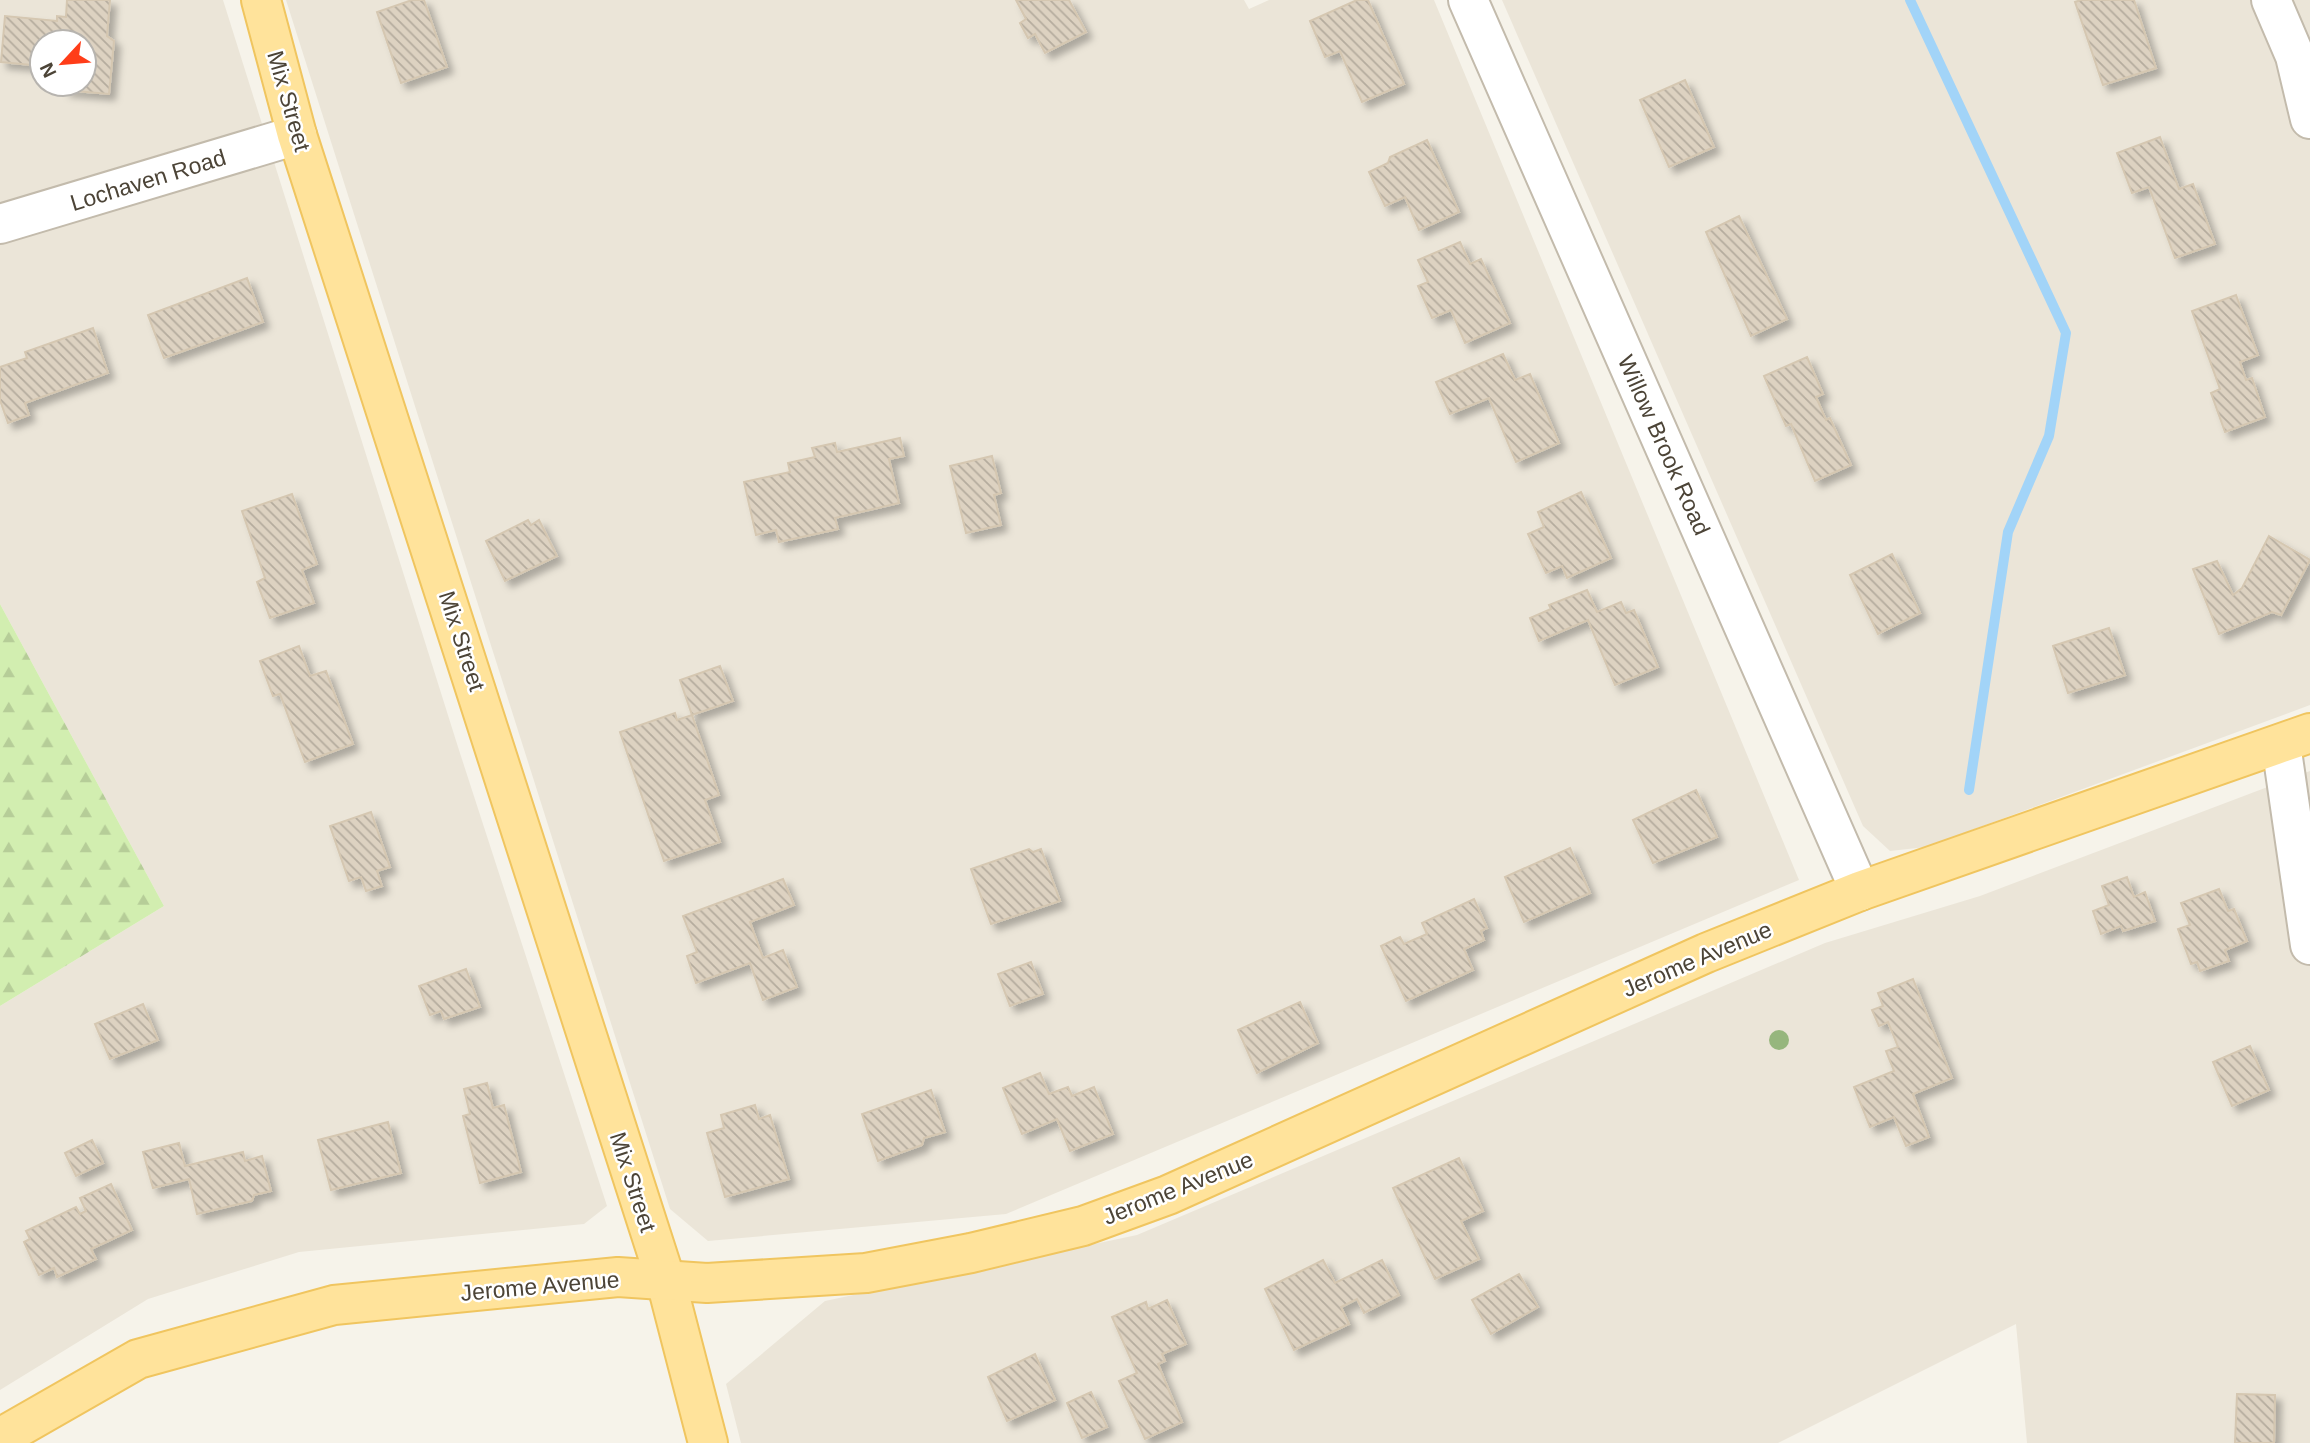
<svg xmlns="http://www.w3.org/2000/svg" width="2310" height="1443" viewBox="0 0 2310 1443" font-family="Arial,sans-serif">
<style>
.residential{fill:#ebe5d8;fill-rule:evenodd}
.forest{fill:url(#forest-firs)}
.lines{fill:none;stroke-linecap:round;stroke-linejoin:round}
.stream{stroke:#a2d4f8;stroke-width:10}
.building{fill:url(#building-back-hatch);stroke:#d5c7b1;stroke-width:2;filter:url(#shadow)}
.minor-casing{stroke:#c3bbac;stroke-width:42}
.major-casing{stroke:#f0c55f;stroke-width:42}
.minor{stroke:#fff;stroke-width:38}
.major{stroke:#ffe39b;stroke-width:38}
.tree{fill:#96b67d}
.labels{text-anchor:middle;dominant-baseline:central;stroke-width:5;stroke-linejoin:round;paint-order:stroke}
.street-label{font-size:23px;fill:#4c4437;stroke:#fff}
</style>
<defs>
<pattern id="forest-firs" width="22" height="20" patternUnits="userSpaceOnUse" patternTransform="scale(1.75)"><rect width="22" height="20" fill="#d2eeb0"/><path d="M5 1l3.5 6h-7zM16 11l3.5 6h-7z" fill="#b6cd98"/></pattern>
<pattern id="building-back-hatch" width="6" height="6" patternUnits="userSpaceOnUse" patternTransform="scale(1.75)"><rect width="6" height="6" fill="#ddd2c1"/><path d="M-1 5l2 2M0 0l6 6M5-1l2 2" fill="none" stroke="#b5ac9e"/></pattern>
<filter id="shadow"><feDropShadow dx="6" dy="6" stdDeviation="3.5" flood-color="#0004"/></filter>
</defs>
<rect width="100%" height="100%" fill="#f6f3ea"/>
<!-- residential -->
<g class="residential">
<path d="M0,0H223L458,747L607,1206L584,1224L299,1252L148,1299L0,1390V1006L164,906L0,604ZM42,42H84V84H42Z"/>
<polygon points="286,0 1244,0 1249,9 1269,0 1434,0 1799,880 1006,1214 708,1241 670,1209"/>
<polygon points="1502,0 2310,0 2310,705 1926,847 1890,851 1863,826"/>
<polygon points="2310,771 2310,1443 2027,1443 2016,1324 1778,1443 741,1443 726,1384 825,1301 1137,1235 1825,943 1980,896"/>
</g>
<!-- forest -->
<polygon class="forest" points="0,604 164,906 0,1006"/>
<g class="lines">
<!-- stream -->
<polyline class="stream" points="1910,0 2066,333 2049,436 2008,532 1969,790"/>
</g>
<!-- building -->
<g class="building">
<polygon points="67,0 110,0 107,36 114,41 109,94 64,90 65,84 84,84 84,42 42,42 42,66 1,62 5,16 57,21 57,16 66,17"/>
<polygon points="412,0 424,0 447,67 401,83 377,12"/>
<polygon points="1016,0 1069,0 1086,32 1045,53 1035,34 1028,38 1020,23 1026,19"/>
<polygon points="1357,0 1368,0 1404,84 1362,102 1340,51 1325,57 1310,21"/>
<polygon points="2081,0 2134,0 2156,68 2103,85 2075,2"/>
<polygon points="1685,80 1714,147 1669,167 1640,100"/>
<polygon points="2160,137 2179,189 2193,184 2215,244 2175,258 2149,187 2132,193 2117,153"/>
<polygon points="1427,140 1459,212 1419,230 1405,197 1385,206 1369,172 1388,163 1390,157"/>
<polygon points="1739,216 1787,319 1751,336 1706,232"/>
<polygon points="1460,242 1470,264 1481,259 1510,323 1465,343 1451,310 1432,318 1418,286 1428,282 1418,260"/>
<polygon points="247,278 263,322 164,358 148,315"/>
<polygon points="2236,295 2258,355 2240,362 2246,380 2252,378 2265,417 2225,432 2211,393 2220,389 2192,311"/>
<polygon points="93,328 108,373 25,403 29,415 8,423 0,400 0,367 27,358 25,352"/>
<polygon points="1503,354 1515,380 1530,374 1559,443 1516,462 1489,398 1450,414 1436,382"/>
<polygon points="1807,357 1823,394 1816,397 1826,420 1830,418 1851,465 1815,481 1791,424 1786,426 1764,376"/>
<polygon points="900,438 904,456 889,459 899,503 835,518 838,529 779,542 776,530 756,535 744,482 790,472 788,463 815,457 812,448 835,443 837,452"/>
<polygon points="992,456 1001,493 994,495 1001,525 966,533 950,466"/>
<polygon points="1581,492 1611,558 1567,578 1562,566 1546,573 1528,534 1544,527 1538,512"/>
<polygon points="292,494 317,564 302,570 314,603 270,618 257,582 265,578 242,511"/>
<polygon points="528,520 531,525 539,520 557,556 505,581 486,541"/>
<polygon points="2269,536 2310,560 2281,615 2272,612 2219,634 2193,569 2217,561 2233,595 2242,588"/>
<polygon points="1892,554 1920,613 1878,634 1850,575"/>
<polygon points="1587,590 1597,612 1621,602 1626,613 1634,610 1658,667 1615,685 1588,620 1539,641 1530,618 1551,609 1549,605"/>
<polygon points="2109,628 2125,675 2068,693 2053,646"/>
<polygon points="299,646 310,676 326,671 353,744 305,762 280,694 273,696 260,661"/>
<polygon points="720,666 733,701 692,715 680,680"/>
<polygon points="675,713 677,720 692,715 719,795 705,800 720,842 664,861 620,732"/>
<polygon points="1696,790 1717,837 1653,863 1633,820"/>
<polygon points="371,812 390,867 377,871 382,886 366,891 361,877 349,881 330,826"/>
<polygon points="1570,848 1590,893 1524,922 1505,877"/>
<polygon points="1029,849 1033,852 1041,849 1060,901 991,924 971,869"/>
<polygon points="2127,877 2134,897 2145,892 2155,921 2123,931 2121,926 2101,934 2093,911 2109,905 2102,886"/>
<polygon points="783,879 794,905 750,922 763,958 783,950 797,987 763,1000 750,963 696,983 687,956 697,952 683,916"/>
<polygon points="2219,889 2228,911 2234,909 2247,941 2225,950 2229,961 2200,971 2197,962 2191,964 2178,929 2190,925 2181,903"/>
<polygon points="1474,899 1487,928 1481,931 1484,940 1464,949 1473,970 1406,1001 1381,946 1400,937 1404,944 1427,934 1422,923"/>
<polygon points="1031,962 1043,994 1010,1006 998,974"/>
<polygon points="466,969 480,1007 444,1019 441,1011 430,1015 419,986"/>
<polygon points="1913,979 1952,1078 1913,1094 1929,1137 1906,1146 1894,1117 1870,1127 1854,1087 1894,1071 1886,1051 1898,1047 1888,1022 1879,1026 1872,1010 1883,1006 1878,993"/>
<polygon points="1300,1002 1318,1043 1257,1073 1238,1030"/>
<polygon points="143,1004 158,1040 110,1059 95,1024"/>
<polygon points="2250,1046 2269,1090 2232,1106 2213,1062"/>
<polygon points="1040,1073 1049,1094 1068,1087 1072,1096 1094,1087 1113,1134 1070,1151 1057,1119 1022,1134 1003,1088"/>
<polygon points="487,1083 493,1108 504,1105 521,1172 480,1183 463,1116 470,1114 464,1089"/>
<polygon points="931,1090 945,1132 924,1138 922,1145 878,1161 862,1114"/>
<polygon points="755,1105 759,1119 770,1115 789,1179 725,1197 707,1133 724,1128 721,1115"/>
<polygon points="388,1122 401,1173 331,1190 318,1140"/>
<polygon points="92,1140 103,1163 76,1176 65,1153"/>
<polygon points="179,1143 185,1166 243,1152 245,1161 262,1156 271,1191 254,1195 252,1201 197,1214 189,1179 153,1188 143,1152"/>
<polygon points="1459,1158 1483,1211 1461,1221 1479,1259 1435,1279 1393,1188"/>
<polygon points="111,1184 132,1230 91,1249 96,1259 57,1277 54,1268 39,1275 24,1242 30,1239 26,1231 76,1207 80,1214 86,1211 80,1198"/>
<polygon points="1323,1260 1335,1283 1382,1260 1399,1295 1364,1313 1357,1299 1341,1307 1349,1324 1294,1350 1265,1289"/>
<polygon points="1519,1274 1538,1307 1491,1334 1472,1300"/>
<polygon points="1167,1300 1186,1344 1162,1354 1165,1361 1158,1364 1182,1422 1145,1439 1119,1381 1137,1373 1112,1317 1146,1302 1148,1309"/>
<polygon points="1035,1354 1055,1400 1007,1421 988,1377"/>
<polygon points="1091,1392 1107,1427 1082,1438 1067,1403"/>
<polygon points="2237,1394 2275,1395 2274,1443 2235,1443"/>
</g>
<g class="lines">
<!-- minor casing -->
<g class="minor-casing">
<g id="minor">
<polyline points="1468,0 1860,891"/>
<polyline points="2271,0 2295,56 2310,119"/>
<polyline points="0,224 297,135"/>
<polyline points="2281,744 2310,945"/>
</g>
</g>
<!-- major casing -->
<g class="major-casing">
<g id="major">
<polyline points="261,0 297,135 666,1281 708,1443"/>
<polyline points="0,1438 138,1359 334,1305 618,1277 707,1283 866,1273 971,1253 1083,1226 1168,1195 1706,953 1860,891 2310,733"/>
</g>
</g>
<!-- minor -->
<use href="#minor" class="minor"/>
<!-- major -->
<use href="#major" class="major"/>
</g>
<!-- trees -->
<circle class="tree" cx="1779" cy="1040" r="10"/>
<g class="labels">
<!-- street labels -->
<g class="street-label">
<text transform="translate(289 101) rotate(74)">Mix Street</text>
<text transform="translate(148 180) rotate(-17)">Lochaven Road</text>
<text transform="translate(1664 445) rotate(66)">Willow Brook Road</text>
<text transform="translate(462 641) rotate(72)">Mix Street</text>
<text transform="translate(1697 959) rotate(-23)">Jerome Avenue</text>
<text transform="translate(633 1182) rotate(72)">Mix Street</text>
<text transform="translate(1178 1188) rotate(-22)">Jerome Avenue</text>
<text transform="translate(540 1286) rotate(-5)">Jerome Avenue</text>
</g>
</g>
<!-- north arrow -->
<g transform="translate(63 63) rotate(244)"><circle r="33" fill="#ffffff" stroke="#b7b4af" stroke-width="2"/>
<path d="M0-5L12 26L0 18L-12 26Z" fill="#ff3d19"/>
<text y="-10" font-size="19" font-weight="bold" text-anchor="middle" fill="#4c4437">N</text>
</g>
</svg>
